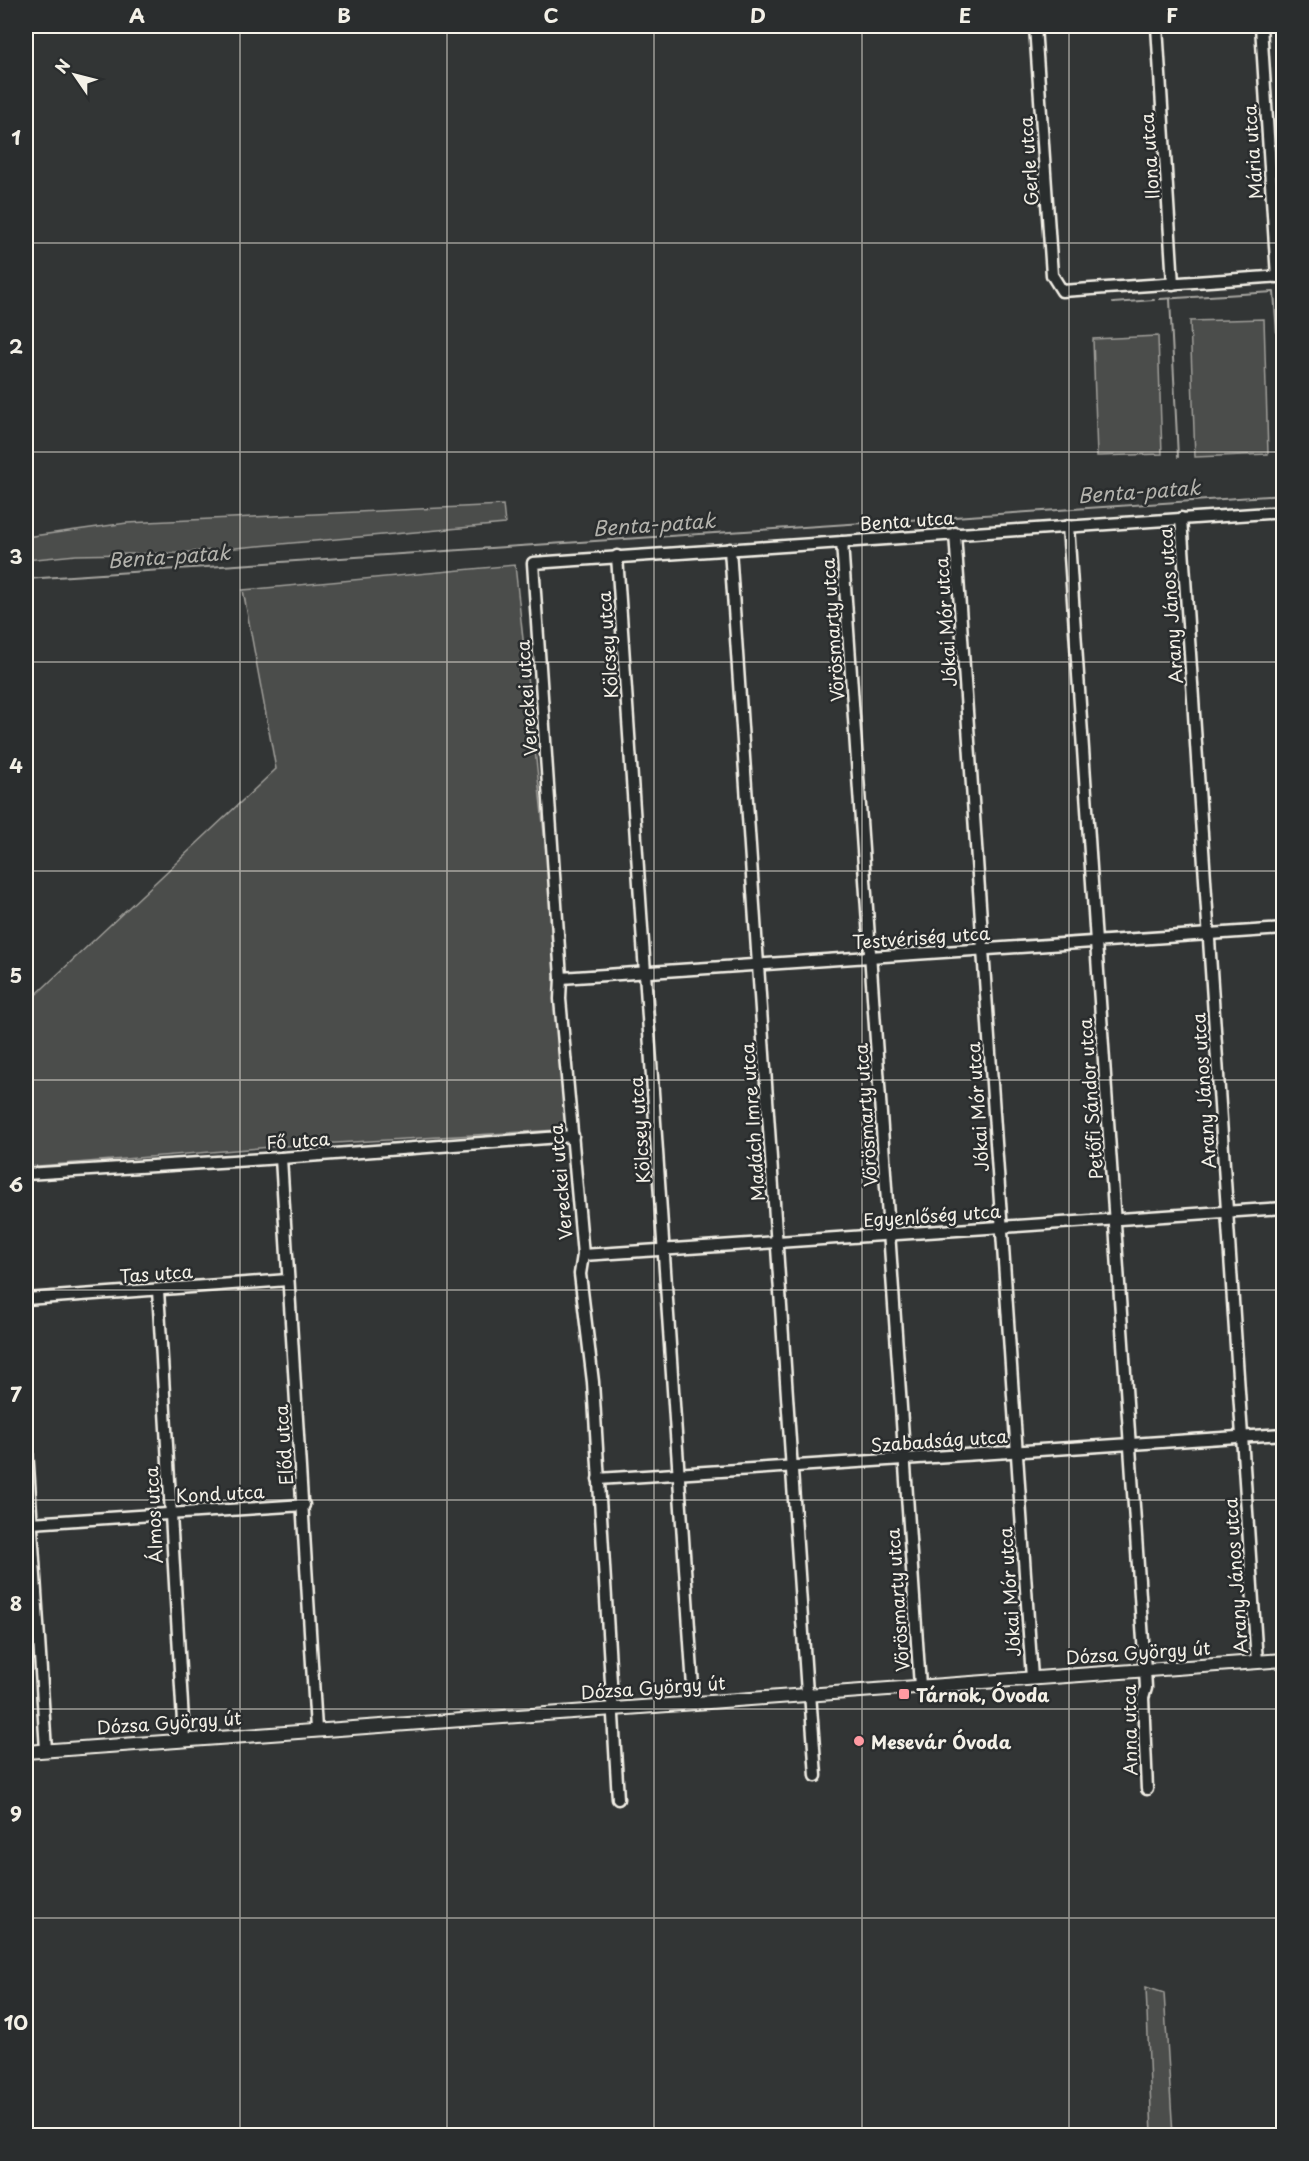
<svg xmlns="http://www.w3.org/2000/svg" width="1309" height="2161" viewBox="0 0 1309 2161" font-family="'Playpen Sans',sans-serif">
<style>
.green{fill:#4b4d4c;stroke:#a09f9a;stroke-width:1.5}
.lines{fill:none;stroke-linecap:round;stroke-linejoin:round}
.stream{stroke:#a6a5a0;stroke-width:2}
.minor-casing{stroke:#f4f1e8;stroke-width:15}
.tertiary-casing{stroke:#f4f1e8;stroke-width:16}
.minor{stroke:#2a2d2e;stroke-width:10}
.tertiary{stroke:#2a2d2e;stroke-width:12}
.grid{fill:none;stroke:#f4f1e8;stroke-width:1.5;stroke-opacity:0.55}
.poi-dot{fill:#ff9aa2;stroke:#2a2d2e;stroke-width:2}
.labels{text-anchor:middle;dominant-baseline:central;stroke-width:5;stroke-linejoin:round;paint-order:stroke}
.street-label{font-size:18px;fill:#f4f1e8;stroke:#2a2d2e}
.poi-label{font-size:18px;font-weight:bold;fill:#f4f1e8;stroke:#2a2d2e;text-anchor:start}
.water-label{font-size:20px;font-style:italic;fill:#b3b2ac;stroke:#2a2d2e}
.neatline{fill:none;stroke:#f4f1e8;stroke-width:2}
.grid-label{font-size:20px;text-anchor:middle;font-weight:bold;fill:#f4f1e8}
</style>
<rect width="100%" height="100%" fill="#323535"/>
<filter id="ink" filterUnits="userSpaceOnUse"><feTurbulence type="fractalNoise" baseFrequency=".0167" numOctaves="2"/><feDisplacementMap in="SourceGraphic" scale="12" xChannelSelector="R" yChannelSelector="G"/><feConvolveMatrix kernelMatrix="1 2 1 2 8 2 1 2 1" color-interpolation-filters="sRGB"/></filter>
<g filter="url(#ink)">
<!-- green -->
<g class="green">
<polygon points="1264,319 1268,454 1195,457 1190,321"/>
<polygon points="1158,336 1162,454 1097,456 1093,339"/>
<polygon points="503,505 505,524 180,553 76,555 26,560 26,537 127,523"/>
<polygon points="515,565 576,1129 283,1146 26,1167 26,1004 276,769 243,590"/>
<polygon points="1146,1987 1164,1993 1173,2135 1152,2135"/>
</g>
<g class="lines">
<!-- stream -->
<g class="stream">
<polyline points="1160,299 1274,292 1284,432"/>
<polyline points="1170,299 1178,457"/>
<polyline points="1113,303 1154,300"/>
<polyline points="26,579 1284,495"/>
</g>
<!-- minor casing -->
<g class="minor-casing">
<g id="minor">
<polyline points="1035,26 1052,275 1062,291 1284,276"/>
<polyline points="1157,26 1173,284"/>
<polyline points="1261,26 1277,277"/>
<polyline points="1181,518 1257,1662"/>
<polyline points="1068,526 1145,1670 1146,1688 1143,1698 1147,1789"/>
<polyline points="955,533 1032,1678"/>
<polyline points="842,542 920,1686"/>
<polyline points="730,549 807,1693"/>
<polyline points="617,556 694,1702"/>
<polyline points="561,978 1284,929"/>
<polyline points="281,1158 316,1729"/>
<polyline points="26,1174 281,1158 573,1136"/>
<polyline points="583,1255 1284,1208"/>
<polyline points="158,1290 184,1739"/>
<polyline points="26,1299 288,1280"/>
<polyline points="26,1434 46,1750"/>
<polyline points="598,1479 1284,1434"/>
<polyline points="31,1523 304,1505"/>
<polyline points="810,1693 816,1776"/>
<polyline points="618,1799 593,1382 580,1274 583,1255 560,999 561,978 533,563 1284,512"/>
</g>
</g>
<!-- tertiary casing -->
<g class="tertiary-casing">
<polyline id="tertiary" points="26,1752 1284,1660"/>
</g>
<!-- minor -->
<use href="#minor" class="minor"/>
<!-- tertiary -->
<use href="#tertiary" class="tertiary"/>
</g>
</g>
<!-- grid -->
<path class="grid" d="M240,26V2136M447,26V2136M654,26V2136M862,26V2136M1069,26V2136M26,243H1284M26,452H1284M26,662H1284M26,871H1284M26,1080H1284M26,1290H1284M26,1500H1284M26,1709H1284M26,1918H1284"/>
<!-- markers -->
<g class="poi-dot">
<rect x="898" y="1688" width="12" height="12" rx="3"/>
<circle cx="859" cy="1741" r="6"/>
</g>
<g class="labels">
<!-- street labels -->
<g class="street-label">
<text transform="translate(1252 152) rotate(-94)">Mária utca</text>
<text transform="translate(1149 156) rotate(-94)">Ilona utca</text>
<text transform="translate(1028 161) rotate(-94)">Gerle utca</text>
<text transform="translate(907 520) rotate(-4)">Benta utca</text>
<text transform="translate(1170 606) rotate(-94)">Arany János utca</text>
<text transform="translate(945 622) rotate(-94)">Jókai Mór utca</text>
<text transform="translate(832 630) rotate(-94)">Vörösmarty utca</text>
<text transform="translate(607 645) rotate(-94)">Kölcsey utca</text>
<text transform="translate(526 698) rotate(-94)">Vereckei utca</text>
<text transform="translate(921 937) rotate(-4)">Testvériség utca</text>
<text transform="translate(1203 1091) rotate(-94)">Arany János utca</text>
<text transform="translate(1090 1099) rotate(-94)">Petőfi Sándor utca</text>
<text transform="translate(977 1107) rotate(-94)">Jókai Mór utca</text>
<text transform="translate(865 1115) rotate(-94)">Vörösmarty utca</text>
<text transform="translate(752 1122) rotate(-94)">Madách Imre utca</text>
<text transform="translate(639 1130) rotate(-94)">Kölcsey utca</text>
<text transform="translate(298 1140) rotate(-4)">Fő utca</text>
<text transform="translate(560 1182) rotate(-95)">Vereckei utca</text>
<text transform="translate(932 1215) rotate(-4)">Egyenlőség utca</text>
<text transform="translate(156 1273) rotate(-4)">Tas utca</text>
<text transform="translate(939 1440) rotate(-4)">Szabadság utca</text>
<text transform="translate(283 1445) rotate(-94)">Előd utca</text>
<text transform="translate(220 1493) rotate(-3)">Kond utca</text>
<text transform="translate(153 1515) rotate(-93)">Álmos utca</text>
<text transform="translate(1235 1576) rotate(-94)">Arany János utca</text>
<text transform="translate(1009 1592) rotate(-94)">Jókai Mór utca</text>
<text transform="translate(897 1600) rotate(-94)">Vörösmarty utca</text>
<text transform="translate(1138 1652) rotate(-4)">Dózsa György út</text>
<text transform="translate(653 1687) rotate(-4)">Dózsa György út</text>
<text transform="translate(169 1722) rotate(-4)">Dózsa György út</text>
<text transform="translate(1129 1730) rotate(-91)">Anna utca</text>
</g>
<!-- poi labels -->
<g class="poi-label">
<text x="916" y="1694">Tárnok, Óvoda</text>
<text x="871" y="1741">Mesevár Óvoda</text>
</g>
<!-- water labels -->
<g class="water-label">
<text transform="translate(1139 491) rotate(-4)">Benta-patak</text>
<text transform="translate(654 524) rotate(-4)">Benta-patak</text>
<text transform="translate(169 556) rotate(-4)">Benta-patak</text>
</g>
</g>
<!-- margin -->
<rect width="1309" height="2161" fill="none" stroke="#2a2d2e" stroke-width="66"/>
<!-- north arrow -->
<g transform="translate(75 75) rotate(305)" stroke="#2a2d2e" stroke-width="4.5" paint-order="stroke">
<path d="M0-4.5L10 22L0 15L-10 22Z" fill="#f4f1e8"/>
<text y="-9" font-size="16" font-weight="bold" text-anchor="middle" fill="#f4f1e8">N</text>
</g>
<rect x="33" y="33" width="1243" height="2095" class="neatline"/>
<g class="grid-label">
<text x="137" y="23">A</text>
<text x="344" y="23">B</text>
<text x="551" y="23">C</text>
<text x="758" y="23">D</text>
<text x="965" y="23">E</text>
<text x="1172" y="23">F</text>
<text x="16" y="145">1</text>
<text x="16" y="354">2</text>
<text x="16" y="564">3</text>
<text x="16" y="773">4</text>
<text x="16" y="983">5</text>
<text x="16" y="1192">6</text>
<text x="16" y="1402">7</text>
<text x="16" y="1611">8</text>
<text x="16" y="1821">9</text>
<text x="16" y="2030">10</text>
</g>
</svg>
